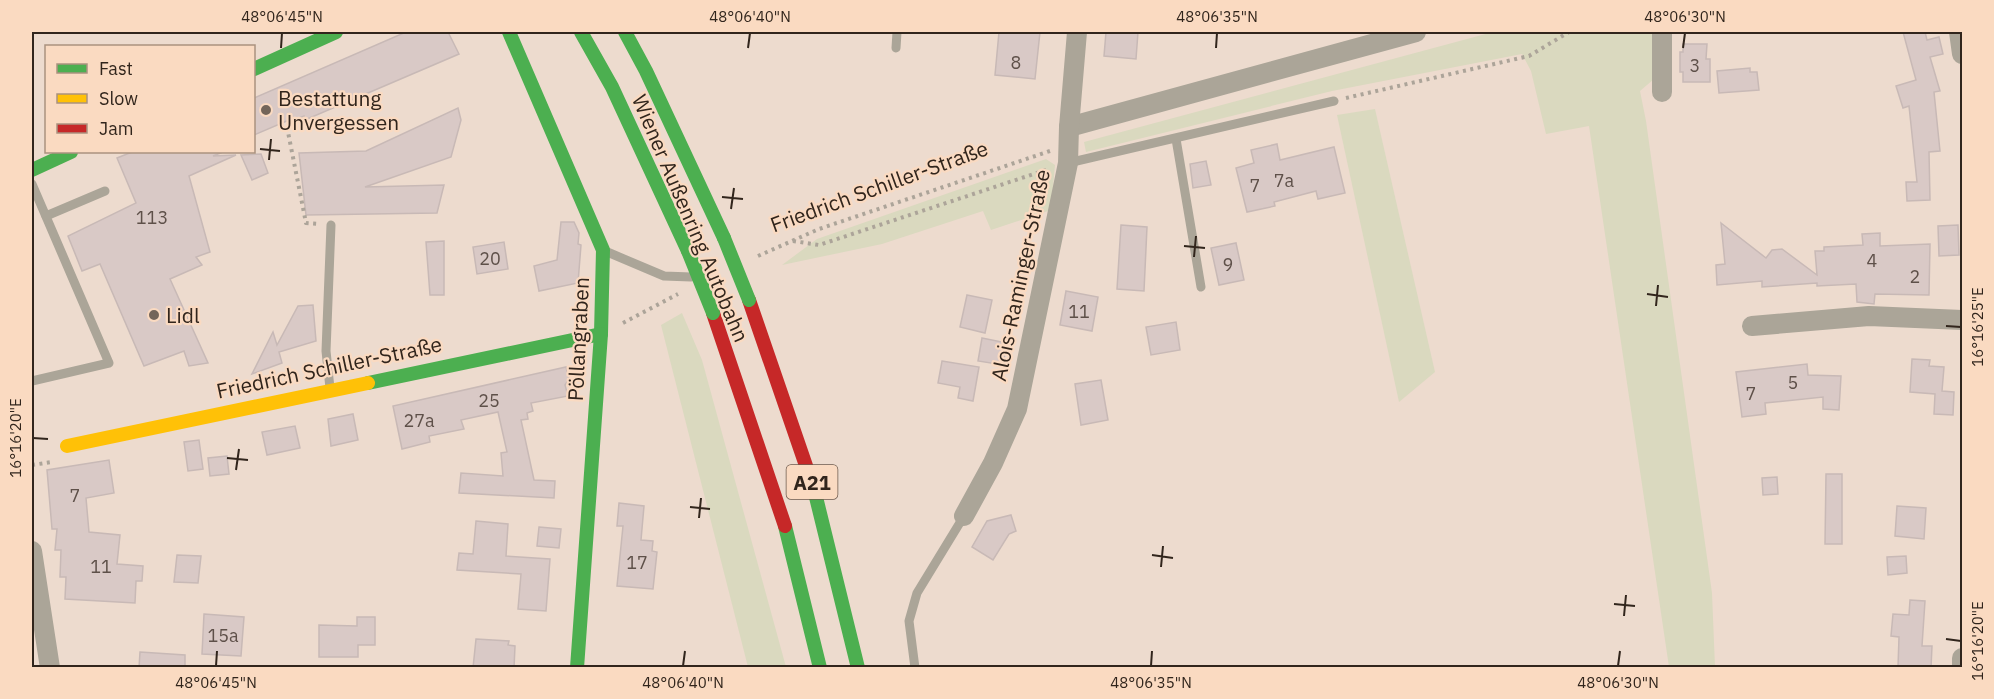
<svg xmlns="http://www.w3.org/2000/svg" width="1994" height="699" viewBox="0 0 1994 699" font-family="'IBM Plex Sans',sans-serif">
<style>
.green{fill:#dad9bf}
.building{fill:#d9c9c6;stroke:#c8b9b6;stroke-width:1.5}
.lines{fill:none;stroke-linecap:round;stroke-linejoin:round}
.path{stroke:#aca499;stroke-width:4;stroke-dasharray:3 4.5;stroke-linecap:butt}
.lane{stroke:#aba598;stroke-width:9}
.street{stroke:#aba598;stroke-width:20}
.fast{stroke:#4caf50;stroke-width:14}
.slow{stroke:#ffc107;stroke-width:14}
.jam{stroke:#c62828;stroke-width:14}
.fast-bridge{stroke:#4caf50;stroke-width:14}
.ticks{fill:none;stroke:#31251c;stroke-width:2}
.poi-dot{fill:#73655a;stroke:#fadac1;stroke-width:2}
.labels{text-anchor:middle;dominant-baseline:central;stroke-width:4.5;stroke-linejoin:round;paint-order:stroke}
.number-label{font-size:18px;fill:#5e5049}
.shield{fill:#fadac1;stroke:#6d5b4e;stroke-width:1.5}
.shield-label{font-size:20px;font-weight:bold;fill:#31251c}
.poi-label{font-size:21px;fill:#31251c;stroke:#fadac1;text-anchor:start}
.street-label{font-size:21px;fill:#31251c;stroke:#fadac1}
.neatline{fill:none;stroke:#31251c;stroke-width:2}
.ticks-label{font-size:15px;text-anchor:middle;fill:#31251c}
</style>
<rect width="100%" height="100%" fill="#eddbce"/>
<!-- green -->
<g class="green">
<polygon points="1493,32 1656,32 1654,79 1640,91 1646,121 1712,593 1715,667 1669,667 1589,126 1546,134 1531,71 1522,54 1332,91 1086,152 1084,142"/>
<polygon points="1375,109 1435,372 1399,402 1337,115"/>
<polygon points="1046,159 1055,165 1051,210 991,230 983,211 882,244 782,265 817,239"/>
<polygon points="682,313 702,360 786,667 748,667 661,325"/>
</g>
<!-- building -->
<g class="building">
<polygon points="406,32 448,32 459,54 305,120 304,116 290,122 289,120 254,135 254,98"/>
<polygon points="999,32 1040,32 1035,79 995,75"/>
<polygon points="1106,32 1138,32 1136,59 1104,56"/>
<polygon points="1903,32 1925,32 1927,40 1939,37 1943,54 1930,57 1940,91 1934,92 1940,151 1929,152 1930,200 1907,201 1906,182 1917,182 1909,106 1903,108 1896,86 1916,80"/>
<polygon points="1683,44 1707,44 1706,59 1710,59 1710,82 1683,82 1683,72 1680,72 1680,52 1683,52"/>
<polygon points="1750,68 1750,72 1757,72 1759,90 1719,93 1717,71"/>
<polygon points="458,108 461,120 451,157 365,187 444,185 437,213 306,215 299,153 366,151"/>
<polygon points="1277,144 1280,160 1334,147 1345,193 1318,199 1316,191 1274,202 1275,206 1247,212 1236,168 1254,163 1251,150"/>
<polygon points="132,152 223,152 213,156 236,155 189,176 210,252 196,257 202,265 170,279 208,363 189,366 184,351 144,366 100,264 82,271 68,236 136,203 117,158"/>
<polygon points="261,154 268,173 252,180 241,155"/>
<polygon points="1206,161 1211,185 1193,188 1190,164"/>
<polygon points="561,222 574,222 579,233 578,244 581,245 578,283 539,291 534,266 557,260"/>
<polygon points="1721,223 1766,258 1772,250 1782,249 1817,275 1815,251 1824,251 1824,247 1863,245 1862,234 1880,233 1880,246 1930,244 1929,295 1875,294 1874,304 1857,302 1856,284 1817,286 1817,283 1762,287 1762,281 1717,285 1716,265 1725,264"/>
<polygon points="1121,225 1147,227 1144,291 1117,289"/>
<polygon points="1958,225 1959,255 1939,256 1938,226"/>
<polygon points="444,241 444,295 430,295 426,242"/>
<polygon points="504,242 508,269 477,274 473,247"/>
<polygon points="1236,243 1244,280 1219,285 1211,248"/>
<polygon points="1066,291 1098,297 1092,331 1060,325"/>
<polygon points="967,295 992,300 985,333 960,327"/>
<polygon points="313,305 316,341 279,352 282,363 252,374 273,332 277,345 298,306"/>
<polygon points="1176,322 1180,350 1151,355 1146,327"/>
<polygon points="982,338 1007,343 1003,365 978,361"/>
<polygon points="1912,359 1930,360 1929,366 1944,367 1942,391 1954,392 1953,415 1934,414 1935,394 1910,392"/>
<polygon points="942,361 979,367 973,401 958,398 960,387 938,383"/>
<polygon points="1807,364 1808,375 1841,376 1839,410 1823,409 1823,397 1765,403 1766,414 1742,417 1736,372"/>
<polygon points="566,367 569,379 565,385 568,396 531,403 533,411 527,413 528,419 521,420 534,480 555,481 554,498 459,493 461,473 503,476 501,453 507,452 498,412 461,420 464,429 429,436 430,442 402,449 393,406"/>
<polygon points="1101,380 1108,420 1081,425 1075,384"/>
<polygon points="353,414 358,440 331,446 328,419"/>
<polygon points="295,426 300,448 267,455 262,432"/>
<polygon points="199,440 203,469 188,471 184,442"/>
<polygon points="227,456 229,474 210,476 208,458"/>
<polygon points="109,460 114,493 86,498 89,532 120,535 117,564 143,566 142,581 136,581 135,603 65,599 66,577 60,577 61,550 55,550 57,529 52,529 47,470"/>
<polygon points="1826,474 1842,474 1842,544 1825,544"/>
<polygon points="1777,477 1778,494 1763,495 1762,478"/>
<polygon points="619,503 644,506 641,540 653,541 652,551 657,552 653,589 617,586 623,526 617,526"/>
<polygon points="1897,506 1926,508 1924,539 1895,536"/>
<polygon points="1011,515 1016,531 1009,534 993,560 972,547 987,521"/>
<polygon points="476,521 508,524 506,556 550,559 546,611 518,609 521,574 457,570 459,553 473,554"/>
<polygon points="539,527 561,529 559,548 537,546"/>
<polygon points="177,555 201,556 198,583 174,582"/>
<polygon points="1906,556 1907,573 1888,575 1887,557"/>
<polygon points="1910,600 1925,601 1922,646 1932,646 1931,668 1898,667 1899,637 1891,636 1893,614 1909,615"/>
<polygon points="204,614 244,617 241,656 202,654"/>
<polygon points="357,617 375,617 375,645 358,645 358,657 319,657 319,625 357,626"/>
<polygon points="476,639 509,641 508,645 515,646 514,668 473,668"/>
<polygon points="140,652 185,655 185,668 139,668"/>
</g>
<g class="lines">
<!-- path -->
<g class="path">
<polyline points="1346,98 1529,56 1569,32"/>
<polyline points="287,127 306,223 319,224"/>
<polyline points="793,241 819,245 1046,170"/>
<polyline points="758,256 819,229 1050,151"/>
<polyline points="623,323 678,294"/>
<polyline points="32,465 52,462"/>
</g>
<!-- lane -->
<g class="lane">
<polyline points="896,48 897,32"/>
<polyline points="1176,139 1201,287"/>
<polyline points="1068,163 1334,101"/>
<polyline points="32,184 109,363 32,381"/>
<polyline points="46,216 105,191"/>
<polyline points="605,251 664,276 691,277"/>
<polyline points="330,388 326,351 331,225"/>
<polyline points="915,668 909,621 917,593 964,516"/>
</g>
<!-- street -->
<g class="street">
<polyline points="1662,32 1662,92"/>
<polyline points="1959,32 1962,54"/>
<polyline points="1069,127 1416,32"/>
<polyline points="1752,326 1869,316 1962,320"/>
<polyline points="964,516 993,463 1017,409 1068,163 1069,127 1077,32"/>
<polyline points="32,551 50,668"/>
<polyline points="1962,668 1962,658"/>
</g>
<!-- fast -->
<g class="fast">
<polyline points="509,32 603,250 601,334 577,668"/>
<polyline points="581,32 612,87 688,251"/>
<polyline points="625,32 646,71 724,238"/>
<polyline points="254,69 336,32"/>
<polyline points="32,170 71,152"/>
<polyline points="368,383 601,334"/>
<polyline points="814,489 858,668"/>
<polyline points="785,526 820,668"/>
</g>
<!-- slow -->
<polyline class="slow" points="67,446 368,383"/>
<!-- jam -->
<g class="jam">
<polyline points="749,300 814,489"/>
<polyline points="713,313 785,526"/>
</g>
<!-- fast-bridge -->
<g class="fast-bridge">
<polyline points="724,238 749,300"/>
<polyline points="688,251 713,313"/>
</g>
</g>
<!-- ticks -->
<path class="ticks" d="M281,48L282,33M748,48L750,33M1216,48L1217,33M1683,48L1685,33M260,149L280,151M269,160L271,139M722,197L743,199M731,209L734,188M1184,246L1205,248M1194,257L1196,236M1647,294L1668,297M1656,306L1658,285M1946,326L1961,327M33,438L48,439M227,458L248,460M236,470L239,449M690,507L710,509M699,518L701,498M1152,555L1173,558M1161,567L1163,546M1614,604L1635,606M1624,616L1626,595M1946,639L1961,641M216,666L217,651M683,666L685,651M1151,666L1152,651M1618,666L1620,651"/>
<!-- markers -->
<g class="poi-dot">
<circle cx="266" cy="110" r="6"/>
<circle cx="154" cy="315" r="6"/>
</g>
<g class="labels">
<!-- number labels -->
<g class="number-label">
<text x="1016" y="62">8</text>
<text x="1695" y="65">3</text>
<text x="1284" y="180">7a</text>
<text x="1255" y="185">7</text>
<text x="152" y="217">113</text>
<text x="490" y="258">20</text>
<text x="1872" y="260">4</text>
<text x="1228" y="264">9</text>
<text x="1915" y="276">2</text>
<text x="1079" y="311">11</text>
<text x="1793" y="382">5</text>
<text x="1751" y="393">7</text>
<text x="489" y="400">25</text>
<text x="419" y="420">27a</text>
<text x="75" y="495">7</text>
<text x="637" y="562">17</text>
<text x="101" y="566">11</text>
<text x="223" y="635">15a</text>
</g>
<!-- shield labels -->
<rect class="shield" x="786.5" y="465" width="51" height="34" rx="4.5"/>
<g class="shield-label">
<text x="812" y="482">A21</text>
</g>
<!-- poi labels -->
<g class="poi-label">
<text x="278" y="98">Bestattung<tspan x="278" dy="24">Unvergessen</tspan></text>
<text x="166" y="315">Lidl</text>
</g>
<!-- street labels -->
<g class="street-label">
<text transform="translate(879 186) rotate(-20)">Friedrich Schiller-Straße</text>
<text transform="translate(691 218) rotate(67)">Wiener Außenring Autobahn</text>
<text transform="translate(1020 275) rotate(-78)">Alois-Raminger-Straße</text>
<text transform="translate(578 339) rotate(-87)">Pöllangraben</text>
<text transform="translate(329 367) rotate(-12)">Friedrich Schiller-Straße</text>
</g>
</g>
<!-- border -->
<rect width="1994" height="699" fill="none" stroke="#fadac1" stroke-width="66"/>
<!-- legend -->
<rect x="45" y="45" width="210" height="108" fill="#fadac1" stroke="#aa927f" stroke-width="1.5"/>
<rect x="57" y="64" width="30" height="9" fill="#4caf50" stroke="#aa927f" stroke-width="1.5"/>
<text x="99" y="75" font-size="18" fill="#31251c">Fast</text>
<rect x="57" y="94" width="30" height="9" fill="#ffc107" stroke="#aa927f" stroke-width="1.5"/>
<text x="99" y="105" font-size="18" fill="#31251c">Slow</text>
<rect x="57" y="124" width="30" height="9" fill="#c62828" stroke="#aa927f" stroke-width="1.5"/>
<text x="99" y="135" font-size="18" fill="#31251c">Jam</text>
<rect x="33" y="33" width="1928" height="633" class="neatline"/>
<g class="ticks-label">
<text x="282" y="22">48°06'45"N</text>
<text x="750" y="22">48°06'40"N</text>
<text x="1217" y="22">48°06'35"N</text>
<text x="1685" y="22">48°06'30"N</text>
<text transform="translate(1978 327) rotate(-90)" y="5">16°16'25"E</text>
<text transform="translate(16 438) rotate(-90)" y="5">16°16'20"E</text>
<text transform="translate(1978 641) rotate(-90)" y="5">16°16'20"E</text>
<text x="216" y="688">48°06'45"N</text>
<text x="683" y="688">48°06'40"N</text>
<text x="1151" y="688">48°06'35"N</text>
<text x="1618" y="688">48°06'30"N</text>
</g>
</svg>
